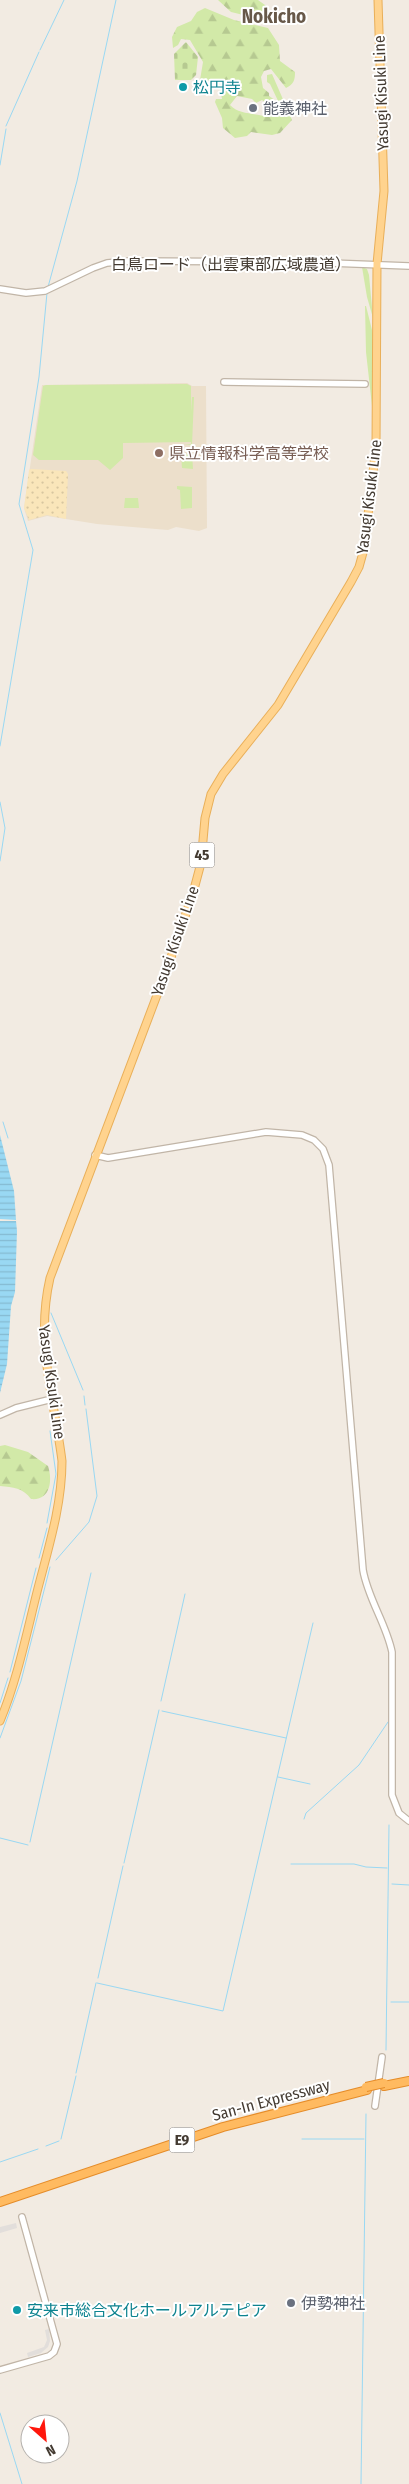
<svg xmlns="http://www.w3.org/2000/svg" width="409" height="2484" viewBox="0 0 409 2484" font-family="'Fira Sans Condensed','Noto Sans JP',sans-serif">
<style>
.education{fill:#ecdfcb}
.green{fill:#d2e9a8}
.forest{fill:url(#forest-firs)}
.sand{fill:url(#sand-dots)}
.cemetery{fill:url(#cemetery-stones)}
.parking{fill:#e2dedb}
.water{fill:url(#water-rules)}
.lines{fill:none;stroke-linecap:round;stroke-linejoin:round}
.stream{stroke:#99d8f3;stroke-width:1}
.minor-casing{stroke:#c1b5a7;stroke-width:8}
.major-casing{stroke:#e9af59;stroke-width:9}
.highway-casing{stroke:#e58c29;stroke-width:10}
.minor{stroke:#fff;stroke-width:5.5}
.major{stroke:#ffd38e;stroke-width:7}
.highway{stroke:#ffba60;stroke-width:8}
.highway-bridge-casing{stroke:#e58c29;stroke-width:10;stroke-linecap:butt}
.highway-bridge{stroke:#ffba60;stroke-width:8}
.culture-dot{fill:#0f9aa8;stroke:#fff;stroke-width:2}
.worship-dot{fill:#6b7280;stroke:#fff;stroke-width:2}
.education-dot{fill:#8d6e63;stroke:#fff;stroke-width:2}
.labels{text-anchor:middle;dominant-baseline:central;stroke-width:4;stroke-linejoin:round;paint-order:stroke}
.shield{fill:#fff;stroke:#7c7670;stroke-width:1}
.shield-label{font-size:15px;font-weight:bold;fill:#443b32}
.culture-label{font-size:16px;fill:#0d838f;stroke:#fff;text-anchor:start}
.street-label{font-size:16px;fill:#443b32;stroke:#fff}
.worship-label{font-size:16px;fill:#5b616d;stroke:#fff;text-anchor:start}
.education-label{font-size:16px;fill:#785e54;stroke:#fff;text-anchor:start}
.quarter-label{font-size:19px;font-weight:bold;fill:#675849;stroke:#fff}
</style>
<defs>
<pattern id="forest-firs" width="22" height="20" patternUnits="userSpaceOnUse" patternTransform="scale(1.25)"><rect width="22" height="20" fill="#d2e9a8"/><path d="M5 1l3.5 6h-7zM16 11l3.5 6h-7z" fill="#b6c991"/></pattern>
<pattern id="sand-dots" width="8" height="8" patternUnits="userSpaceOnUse" patternTransform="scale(1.25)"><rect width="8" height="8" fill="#fae6ba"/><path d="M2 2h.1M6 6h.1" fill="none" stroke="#d8c6a0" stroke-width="1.8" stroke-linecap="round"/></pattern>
<pattern id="cemetery-stones" width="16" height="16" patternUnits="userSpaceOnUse" patternTransform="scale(1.25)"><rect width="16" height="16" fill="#d2e9a8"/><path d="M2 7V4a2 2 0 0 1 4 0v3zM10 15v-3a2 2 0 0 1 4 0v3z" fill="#b6c991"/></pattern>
<pattern id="water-rules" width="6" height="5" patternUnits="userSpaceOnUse" patternTransform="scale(1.25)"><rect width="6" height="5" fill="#99d8f3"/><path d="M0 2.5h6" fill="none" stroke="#85bad1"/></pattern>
</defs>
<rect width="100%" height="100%" fill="#f2ebe2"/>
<!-- education -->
<polygon class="education" points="187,383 192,386 206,386 207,528 199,531 176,527 168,530 97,524 47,516 28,521 24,508 42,385"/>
<!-- green -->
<g class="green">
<polygon points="362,267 367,269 369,275 373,318 367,297"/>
<polygon points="365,306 366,306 373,334 372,445 372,406 366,352"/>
<polygon points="187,384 191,386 191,412 192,397 194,397 192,445 184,445 191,444 191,442 123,443 123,458 110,470 98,460 39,460 33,455 43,386 46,385"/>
<polygon points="192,454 193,469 182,468 181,455"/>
<polygon points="177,486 192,487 192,508 181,509 180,490 177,489"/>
<polygon points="125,498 138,498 139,508 124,508"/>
</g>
<!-- forest -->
<g class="forest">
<polygon points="218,0 258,0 265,5 276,20 272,22 231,12"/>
<path d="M205,8L234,20L268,28L279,45L280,61L295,72C295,80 294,84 286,88L271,69L264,71L261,77L263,88L269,93V96L275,100L270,106L262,100L256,103L252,99L237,96L230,105C239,115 257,113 268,117L270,110H277L280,105L270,84L267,82V75L272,74L292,120L280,133L272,135L251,132L247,136L235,138L223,128L222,118L215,102L216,99H222L219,83L200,80L203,62L190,40L181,39L178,45L173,48L172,37L177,27L191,21L197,12Z"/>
<path d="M5,1445L28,1452L48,1466C53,1481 50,1501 31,1499C23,1488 13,1487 0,1486V1446Z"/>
</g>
<!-- sand -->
<polygon class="sand" points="31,469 66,471 68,474 66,519 47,515 29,520 24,508 29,470"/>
<!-- cemetery -->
<polygon class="cemetery" points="186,42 198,57 196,75 191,80 175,80 174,54"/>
<!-- parking -->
<g class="parking">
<polygon points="16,2223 17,2228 0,2233 0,2227"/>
<polygon points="49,2329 50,2341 48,2347 41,2353 28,2357 27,2353 44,2347 47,2340 45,2330"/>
</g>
<!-- water -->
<g class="water">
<polygon points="0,1135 14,1191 16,1220 0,1219"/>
<polygon points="0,1221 16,1221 17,1231 15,1292 11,1306 7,1364 0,1393"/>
</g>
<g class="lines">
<!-- stream -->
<g class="stream">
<polyline points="40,50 64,0"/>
<polyline points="6,126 39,52"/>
<polyline points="0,165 6,129"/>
<polyline points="48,287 77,181 116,0"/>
<polyline points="0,746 33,550 19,504 39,377 47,293"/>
<polyline points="0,802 5,828 0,861"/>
<polyline points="3,1122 8,1138"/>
<polyline points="51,1313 83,1390"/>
<polyline points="84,1396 85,1405"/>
<polyline points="47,1523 56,1474 50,1431"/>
<polyline points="39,1558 47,1528"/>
<polyline points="56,1560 89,1522 97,1496 86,1409"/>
<polyline points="10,1672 36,1568"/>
<polyline points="161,1701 185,1594"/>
<polyline points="0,1703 8,1678"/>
<polyline points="162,1711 286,1738"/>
<polyline points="0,1738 21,1681 50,1567"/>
<polyline points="278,1777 310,1784"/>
<polyline points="304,1819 306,1813 359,1765 388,1722"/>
<polyline points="0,1838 28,1845"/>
<polyline points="30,1842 91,1573"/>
<polyline points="124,1863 159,1710"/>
<polyline points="291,1864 354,1864 366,1867 387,1868"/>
<polyline points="392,1884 409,1885"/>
<polyline points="98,1978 123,1866"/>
<polyline points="97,1983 223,2011 313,1623"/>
<polyline points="391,2002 409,2002"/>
<polyline points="386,2050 389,1825"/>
<polyline points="76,2073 96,1983"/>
<polyline points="61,2139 76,2076"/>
<polyline points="302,2139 364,2139"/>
<polyline points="46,2146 59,2141"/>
<polyline points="0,2162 38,2149"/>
<polyline points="0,2413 22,2484"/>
<polyline points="361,2484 366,2114"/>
</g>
<!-- minor casing -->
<g class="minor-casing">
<g id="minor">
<polyline points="0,289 26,293 45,291 93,268 107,263 129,261 304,262 409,266"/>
<polyline points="224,382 365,384"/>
<path d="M95,1155L108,1158L266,1132L302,1135L314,1140L323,1149L329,1165L363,1570C368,1599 386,1623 392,1652V1795L399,1813L409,1821"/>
<polyline points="0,1415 16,1408 52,1399"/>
<polyline points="375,2106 382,2057"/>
<polyline points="0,2370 49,2356 54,2352 57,2344 22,2217"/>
</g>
</g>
<!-- major casing -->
<g class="major-casing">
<path id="major" d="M0,1721C17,1680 26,1636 37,1592C48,1549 62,1506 62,1461C54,1397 35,1343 50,1278L168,966L193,893L201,863L205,818L211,794L223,774L278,705L351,582L359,567L364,549L376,447L377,264L384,191L378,0"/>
</g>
<!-- highway casing -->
<g class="highway-casing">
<g id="highway">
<polyline points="384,2086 409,2081"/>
<polyline points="0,2202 223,2127 367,2090"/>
</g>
</g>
<!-- minor -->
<use href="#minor" class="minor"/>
<!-- major -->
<use href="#major" class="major"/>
<!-- highway -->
<use href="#highway" class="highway"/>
<!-- highway-bridge casing -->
<g class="highway-bridge-casing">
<polyline id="highway-bridge" points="366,2087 384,2083"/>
</g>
<!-- highway-bridge -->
<use href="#highway-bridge" class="highway-bridge"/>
</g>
<!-- markers -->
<g class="culture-dot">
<circle cx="183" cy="87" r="5"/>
<circle cx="17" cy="2310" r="5"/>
</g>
<g class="worship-dot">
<circle cx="253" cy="108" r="5"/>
<circle cx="291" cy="2303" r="5"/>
</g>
<circle class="education-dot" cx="159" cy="453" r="5"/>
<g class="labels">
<!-- shield labels -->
<g class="shield">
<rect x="189.5" y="842.5" width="25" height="25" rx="4"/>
<rect x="169.5" y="2127.5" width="25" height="25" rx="4"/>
</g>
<g class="shield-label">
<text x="202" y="855">45</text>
<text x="182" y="2140">E9</text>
</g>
<!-- culture labels -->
<g class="culture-label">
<text x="193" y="87">松円寺</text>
<text x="27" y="2310">安来市総合文化ホールアルテピア</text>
</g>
<!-- street labels -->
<g class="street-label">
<text transform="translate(381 93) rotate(-92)">Yasugi Kisuki Line</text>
<text x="231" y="264">白鳥ロード（出雲東部広域農道）</text>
<text transform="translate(369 497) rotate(-83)">Yasugi Kisuki Line</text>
<text transform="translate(175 941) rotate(-71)">Yasugi Kisuki Line</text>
<text transform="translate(52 1382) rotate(82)">Yasugi Kisuki Line</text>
<text transform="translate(271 2100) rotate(-15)">San-In Expressway</text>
</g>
<!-- worship labels -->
<g class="worship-label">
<text x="263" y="108">能義神社</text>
<text x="301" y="2303">伊勢神社</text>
</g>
<!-- education labels -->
<g class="education-label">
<text x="169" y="453">県立情報科学高等学校</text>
</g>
<!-- quarter labels -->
<g class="quarter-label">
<text x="274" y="16">Nokicho</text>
</g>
</g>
<!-- north arrow -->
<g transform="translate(45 2439) rotate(153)"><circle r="24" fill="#ffffff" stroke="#b4b1ad"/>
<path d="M0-4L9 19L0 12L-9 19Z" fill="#ff170c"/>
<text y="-8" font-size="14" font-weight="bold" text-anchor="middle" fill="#443b32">N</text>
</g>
</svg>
